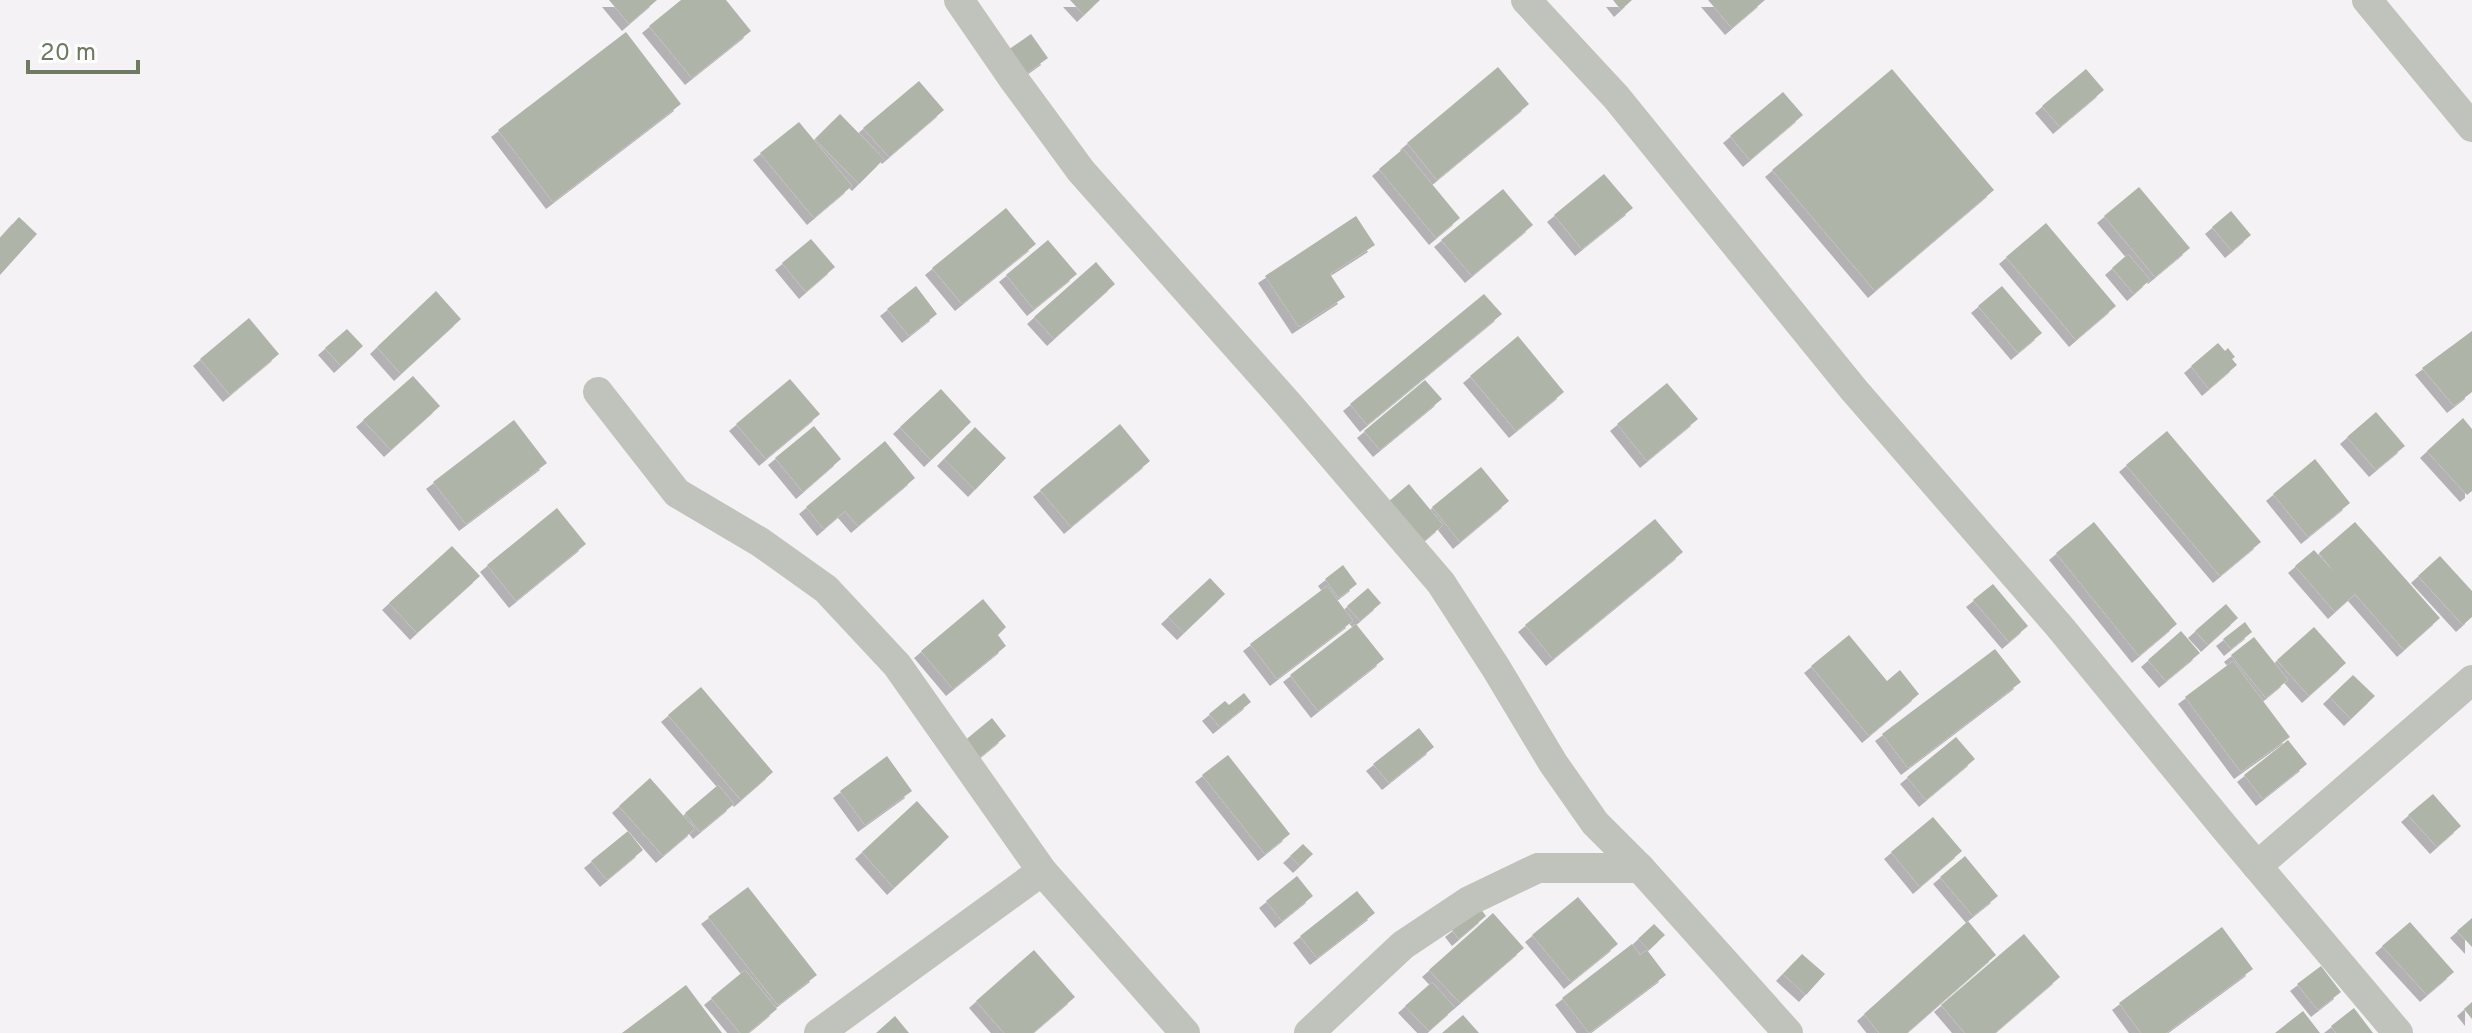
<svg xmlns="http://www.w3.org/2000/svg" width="2472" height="1033" viewBox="0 0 2472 1033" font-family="Overpass,sans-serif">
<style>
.building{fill:#afb4a8;filter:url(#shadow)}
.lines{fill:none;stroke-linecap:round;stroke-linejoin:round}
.street{stroke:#bfc3bc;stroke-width:30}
</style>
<defs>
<filter id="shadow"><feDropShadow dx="-7" dy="7" stdDeviation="0" flood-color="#0004"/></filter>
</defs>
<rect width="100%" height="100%" fill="#f5f2f5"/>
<!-- building -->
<g class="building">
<polygon points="609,0 657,0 629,24"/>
<polygon points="681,0 726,0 751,31 692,78 649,26"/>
<polygon points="1070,0 1100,0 1084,15"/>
<polygon points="1613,0 1632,0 1621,10"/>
<polygon points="1708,0 1765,0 1732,28"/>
<polygon points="626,32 681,104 553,202 498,130"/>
<polygon points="1031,34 1048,58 1023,76 1005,52"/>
<polygon points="1498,67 1529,104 1437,180 1407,143"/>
<polygon points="1892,69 1994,190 1875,291 1772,170"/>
<polygon points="2086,69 2104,90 2060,127 2042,106"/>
<polygon points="919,81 944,110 889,157 863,128"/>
<polygon points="1783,92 1803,115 1750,160 1730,136"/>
<polygon points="840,114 884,159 859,184 815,139"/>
<polygon points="799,122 852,186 814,218 760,153"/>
<polygon points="1403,149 1460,218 1436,238 1379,169"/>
<polygon points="1604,174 1633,208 1582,249 1554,215"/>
<polygon points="2139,187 2190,248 2155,277 2104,216"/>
<polygon points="1503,189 1533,225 1472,276 1441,240"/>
<polygon points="1006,208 1036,244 962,304 932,268"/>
<polygon points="2231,211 2251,235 2232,251 2212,227"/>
<polygon points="1356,216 1375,245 1330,274 1345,297 1299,327 1265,276"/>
<polygon points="19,217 37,234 0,275 0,238"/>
<polygon points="2046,223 2116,306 2076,340 2006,257"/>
<polygon points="811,239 835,267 806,292 782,263"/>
<polygon points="1048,240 1077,274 1034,309 1006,275"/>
<polygon points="2128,254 2150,280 2134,294 2112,268"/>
<polygon points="1096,262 1115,284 1054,339 1034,317"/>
<polygon points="916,286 937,314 909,336 887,309"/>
<polygon points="2002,286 2042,333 2018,353 1978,306"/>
<polygon points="436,291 461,319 401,374 377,347"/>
<polygon points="1484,294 1502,314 1367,425 1350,404"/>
<polygon points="249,318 279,354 230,395 200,359"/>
<polygon points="347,329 363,346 341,366 325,348"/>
<polygon points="2472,331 2472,392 2454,406 2422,368"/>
<polygon points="1518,336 1564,392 1516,431 1470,376"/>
<polygon points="2218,343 2225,351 2228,348 2235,357 2232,359 2237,365 2209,389 2191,366"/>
<polygon points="413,376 440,406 391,450 363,420"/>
<polygon points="790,379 820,414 766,459 736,424"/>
<polygon points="1425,380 1442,399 1380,450 1364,431"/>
<polygon points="1667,383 1698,419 1647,461 1617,424"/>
<polygon points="941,389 971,422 931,460 900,427"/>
<polygon points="2376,412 2405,446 2376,470 2347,437"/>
<polygon points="2463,418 2472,429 2472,491 2467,495 2427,451"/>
<polygon points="514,420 547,463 466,524 433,482"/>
<polygon points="1120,424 1150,461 1071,527 1040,490"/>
<polygon points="814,426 841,459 803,492 775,458"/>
<polygon points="975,427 1006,458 975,490 944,459"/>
<polygon points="2167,431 2261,542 2220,576 2126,465"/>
<polygon points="885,441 915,478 858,526 845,511 824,529 806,507"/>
<polygon points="2315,459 2350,503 2308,537 2273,494"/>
<polygon points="1481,467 1509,501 1460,542 1432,507"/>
<polygon points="1409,484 1443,525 1422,543 1388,502"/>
<polygon points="557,508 586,544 516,601 487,565"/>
<polygon points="1655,519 1683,552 1553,659 1525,625"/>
<polygon points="2094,522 2177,624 2139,656 2056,553"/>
<polygon points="2355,522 2440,618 2404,650 2355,594 2335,612 2295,566 2314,550 2334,572 2319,553"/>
<polygon points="452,546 480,576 417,633 389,603"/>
<polygon points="2440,556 2472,591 2472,617 2463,625 2418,576"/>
<polygon points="1343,565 1357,584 1339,598 1325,579"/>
<polygon points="1210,578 1225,594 1184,633 1168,617"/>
<polygon points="1993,584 2028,626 2009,642 1973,600"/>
<polygon points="1327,586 1353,621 1277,679 1250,644"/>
<polygon points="1368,588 1381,603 1360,621 1347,606"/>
<polygon points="983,599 1006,627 998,635 1006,646 953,689 921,651"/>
<polygon points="2226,604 2238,618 2208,645 2195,631"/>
<polygon points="2245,622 2252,632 2231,649 2223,639"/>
<polygon points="1356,624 1384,659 1318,711 1290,675"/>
<polygon points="2314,627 2346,663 2309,696 2277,660"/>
<polygon points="2181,631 2200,653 2166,681 2148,660"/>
<polygon points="1849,635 1887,681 1900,670 1919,694 1869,736 1811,666"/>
<polygon points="2254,637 2288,680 2266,698 2231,655"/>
<polygon points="1995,649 2021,682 1908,768 1882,734"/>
<polygon points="2233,661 2290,737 2241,772 2185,697"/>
<polygon points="2353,675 2375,696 2351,719 2330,697"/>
<polygon points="701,687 773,772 741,800 668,715"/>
<polygon points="1244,693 1251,702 1220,727 1209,714 1225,701 1229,705"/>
<polygon points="992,718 1006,736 978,759 963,742"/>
<polygon points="1419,728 1434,747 1389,783 1373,764"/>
<polygon points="1956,737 1975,759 1926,800 1907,777"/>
<polygon points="2288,740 2307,764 2263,799 2244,775"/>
<polygon points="1228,755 1290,834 1265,854 1202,775"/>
<polygon points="887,756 912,791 865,825 840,791"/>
<polygon points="650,778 695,829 663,856 619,806"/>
<polygon points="718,785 734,804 700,832 685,813"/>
<polygon points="2433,794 2461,826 2437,847 2408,815"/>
<polygon points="917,801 949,837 894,888 862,852"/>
<polygon points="1933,817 1962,851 1920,887 1891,852"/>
<polygon points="628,831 643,850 607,880 591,861"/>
<polygon points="1303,844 1313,854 1300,866 1290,856"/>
<polygon points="1965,856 1998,896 1973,916 1940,877"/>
<polygon points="1297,876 1313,896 1282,921 1266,901"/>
<polygon points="748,887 817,975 778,1005 708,917"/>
<polygon points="1357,891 1375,913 1317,958 1300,936"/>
<polygon points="1578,897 1618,944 1571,982 1532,935"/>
<polygon points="1480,908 1486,916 1459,939 1452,930"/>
<polygon points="1493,913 1524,948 1460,1003 1429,970"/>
<polygon points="2472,918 2472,947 2457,931"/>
<polygon points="1968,921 1996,955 1907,1033 1879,1033 1864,1014"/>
<polygon points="2410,922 2454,972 2427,995 2382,946"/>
<polygon points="1654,924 1665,935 1649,950 1638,939"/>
<polygon points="2222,927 2253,969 2166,1033 2141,1033 2119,1003"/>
<polygon points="2024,934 2060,977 1995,1033 1965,1033 1941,1005"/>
<polygon points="1632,944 1640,955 1647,950 1666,975 1589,1033 1562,998"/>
<polygon points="1034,950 1075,997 1033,1033 1004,1033 976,1001"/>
<polygon points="1802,954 1825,974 1806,995 1783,974"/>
<polygon points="2321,966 2341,992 2318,1010 2297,984"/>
<polygon points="745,970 777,1009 748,1033 740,1033 711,998"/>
<polygon points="1432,982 1455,1008 1429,1031 1405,1006"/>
<polygon points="686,985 722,1033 622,1033"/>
<polygon points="2472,1002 2472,1019 2464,1009"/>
<polygon points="2354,1008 2373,1033 2336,1033 2331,1026"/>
<polygon points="2303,1011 2320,1033 2275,1033"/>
<polygon points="1463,1015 1479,1033 1442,1033"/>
<polygon points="895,1016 909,1033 876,1033"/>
</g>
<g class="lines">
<!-- street -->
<g class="street">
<polyline points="959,0 1012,77 1081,171 1288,404 1441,583 1496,668 1553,763 1595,823 1640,868 1788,1033"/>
<polyline points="1526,0 1616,97 1854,390 2059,626 2225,828 2398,1033"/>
<polyline points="2367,0 2472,127"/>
<polyline points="598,392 677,493 760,542 826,589 897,665 1042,871 1185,1033"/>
<polyline points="2257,866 2472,680"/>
<polyline points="819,1033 1042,871"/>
<polyline points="1309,1033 1403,945 1469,901 1538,868 1640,868"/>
</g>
</g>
<!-- scale -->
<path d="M28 60v12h110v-12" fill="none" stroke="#6e7a62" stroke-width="4"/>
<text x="40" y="60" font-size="24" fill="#6e7a62" stroke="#ffffff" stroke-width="6" paint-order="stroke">20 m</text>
</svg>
